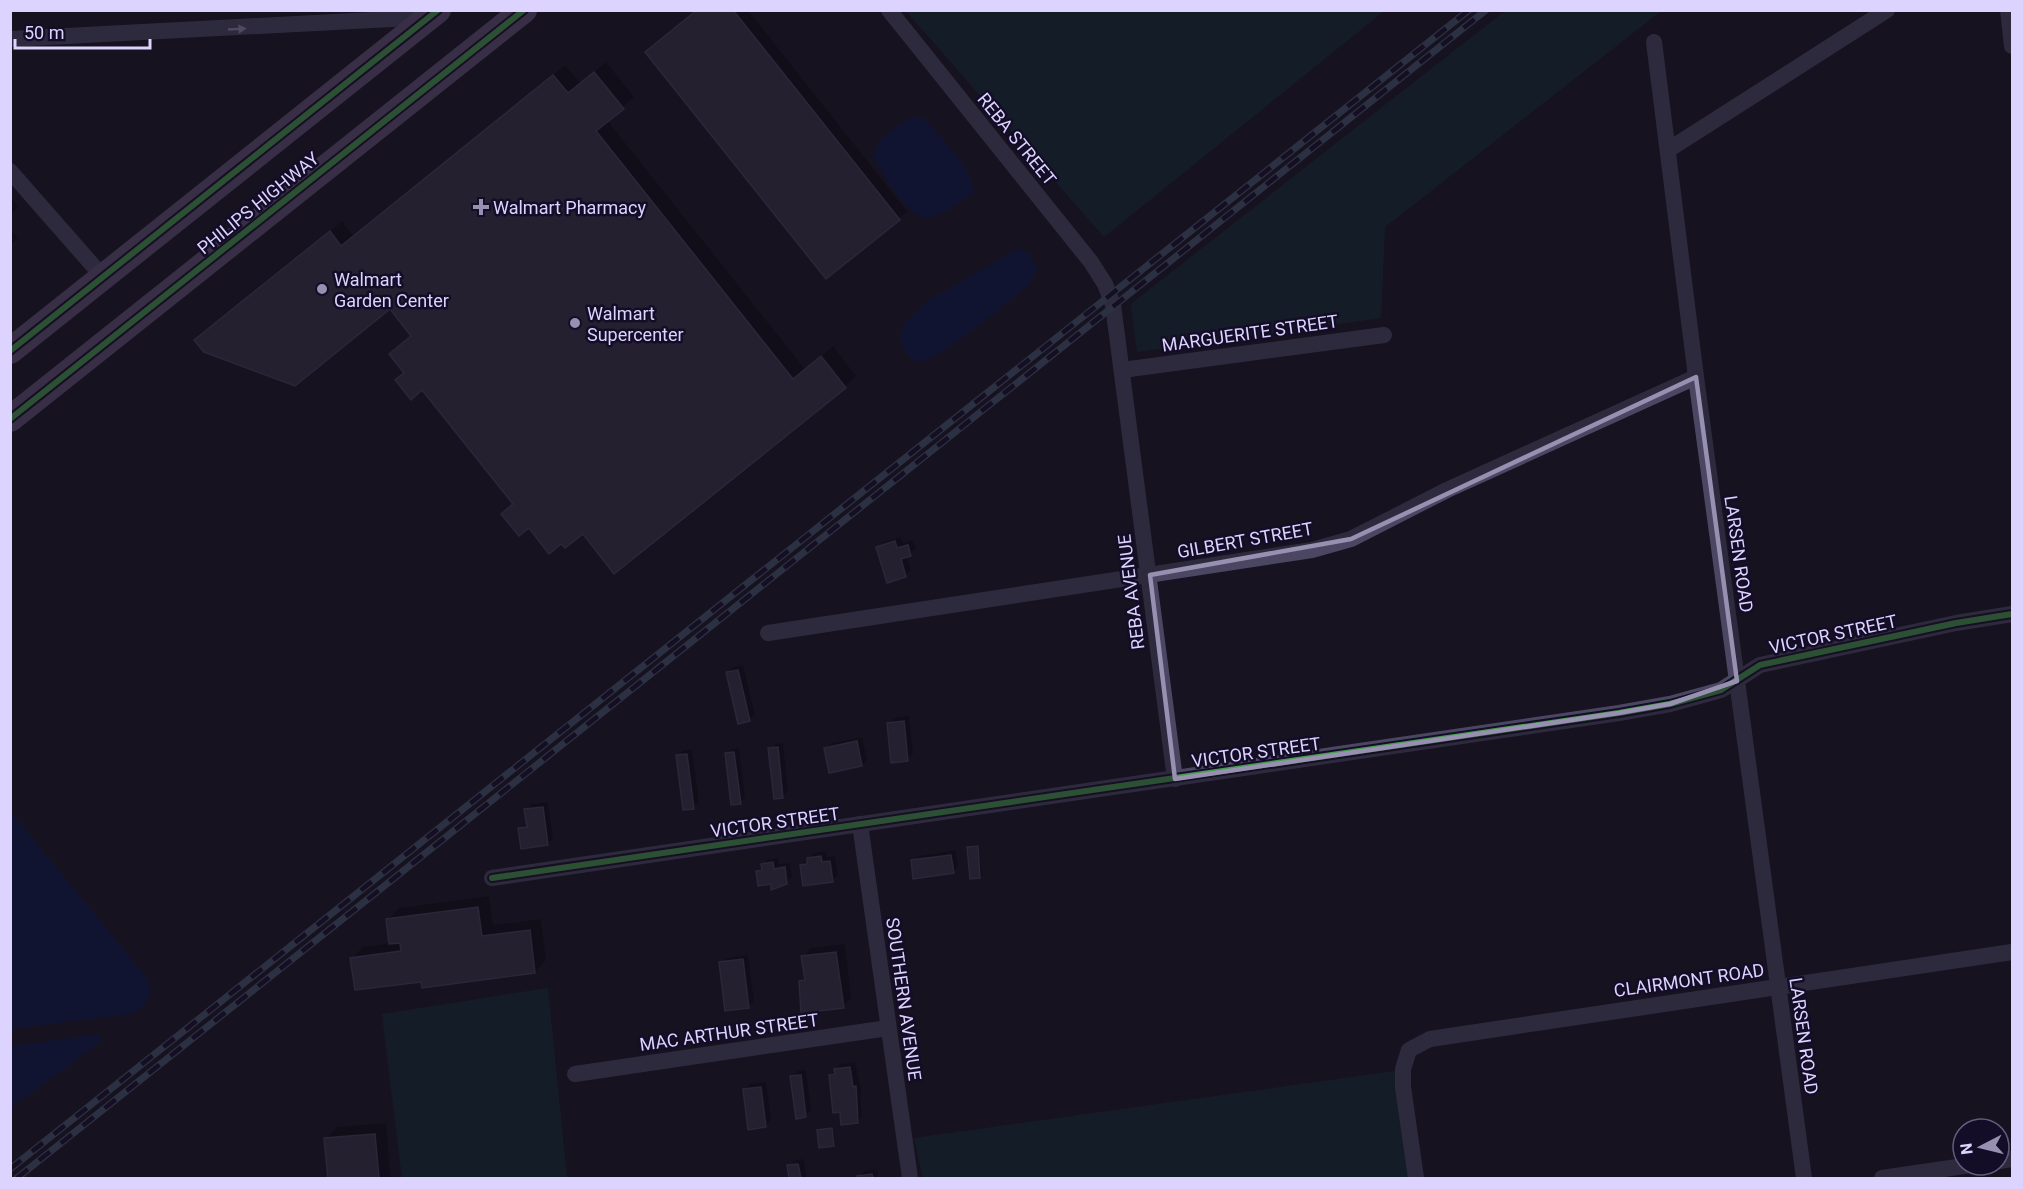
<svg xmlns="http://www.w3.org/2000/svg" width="2023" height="1189" viewBox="0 0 2023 1189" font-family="Roboto,sans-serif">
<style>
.green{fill:#112b2f}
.water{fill:#081843}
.shadow{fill:#0007}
.building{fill:#363143;stroke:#433e55;stroke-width:1.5}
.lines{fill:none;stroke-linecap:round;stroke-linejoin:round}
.street{stroke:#4b4762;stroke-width:16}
.primary{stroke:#605273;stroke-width:26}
.rail-casing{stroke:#44566c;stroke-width:7}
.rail{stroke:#140d27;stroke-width:4.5;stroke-dasharray:14;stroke-linecap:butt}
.cycleway-casing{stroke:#140d27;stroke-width:10}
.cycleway{stroke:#469c4c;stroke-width:6}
.oneway{fill:#948db0}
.marked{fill:none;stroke:#9790b1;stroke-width:4.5;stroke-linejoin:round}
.poi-dot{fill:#9790b1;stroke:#140d27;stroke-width:2}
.labels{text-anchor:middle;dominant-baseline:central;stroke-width:5;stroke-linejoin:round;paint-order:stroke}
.street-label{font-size:18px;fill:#dcd3ff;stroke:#140d27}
.poi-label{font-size:18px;fill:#dcd3ff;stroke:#140d27;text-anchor:start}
</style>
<rect width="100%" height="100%" fill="#171321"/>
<!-- green -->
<g class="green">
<polygon points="906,11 1384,11 1104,237"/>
<polygon points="1505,11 1661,11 1385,227 1381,318 1137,352 1131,304"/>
<polygon points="548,988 567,1178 402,1178 382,1014"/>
<polygon points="1395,1071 1410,1178 923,1178 914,1138"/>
</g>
<!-- water -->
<g class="water">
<path d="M912,117H923C940,138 971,164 974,192C961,200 944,216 928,218C909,220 881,172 873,156C877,137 896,127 912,117Z"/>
<path d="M1018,248L1029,254L1038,268L1031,283C1013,297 937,363 919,361C907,360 903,348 900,338L906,322L923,304Z"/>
<path d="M10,811L147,978C154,995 148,1002 135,1013L11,1029Z"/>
<polygon points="100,1034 101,1041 11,1108 11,1046"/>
</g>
<!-- shadow -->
<g class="shadow">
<polygon points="697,10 748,10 907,211 899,219"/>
<polygon points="606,62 634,97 607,120 805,369 833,346 856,376 845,387 583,532 514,503 422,388 405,372 412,335 390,307 196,340 342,221 353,236 565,65 580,83"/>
<polygon points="10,197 19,207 10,215"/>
<polygon points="10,229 18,238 10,246"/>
<polygon points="901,537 903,543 913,540 916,549 907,556 911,571 905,576 878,547 883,542"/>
<polygon points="743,665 755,715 749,720 728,673 733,667"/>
<polygon points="909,716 913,754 908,760 888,723 894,718"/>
<polygon points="862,737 867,760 862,765 826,748 831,743"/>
<polygon points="783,743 788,791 783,796 770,749 775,744"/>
<polygon points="739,748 745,797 740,803 726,754 732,749"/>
<polygon points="692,749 699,802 693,807 678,756 683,750"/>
<polygon points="548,802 553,839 547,844 519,828 528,823 526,810 531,804"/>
<polygon points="971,845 979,845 982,875 980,877 968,848"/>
<polygon points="956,850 958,866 953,872 912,861 918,856"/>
<polygon points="826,851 827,857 835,856 838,875 832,881 802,865 814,853"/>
<polygon points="778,858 779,864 790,863 792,877 779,887 773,888 772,882 758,872 768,859"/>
<polygon points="489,896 493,925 541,919 546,960 535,972 422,980 352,958 363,947 391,943 388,919 399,908"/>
<polygon points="845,944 851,998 843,1006 801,981 806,976 803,957 811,948"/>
<polygon points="748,955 754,1001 748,1007 720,963 726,958"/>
<polygon points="855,1062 862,1093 860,1095 862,1116 857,1122 841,1111 830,1075 841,1064"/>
<polygon points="806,1070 811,1111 805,1116 792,1077 797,1071"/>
<polygon points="766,1082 771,1120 766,1126 744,1089 750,1084"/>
<polygon points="386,1123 391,1178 329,1178 326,1139 337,1127"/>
<polygon points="833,1127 835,1142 833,1144 818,1131"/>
<polygon points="804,1159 807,1178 791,1178 789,1166 795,1160"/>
<polygon points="877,1169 878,1178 858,1178 864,1171"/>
</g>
<!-- building -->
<g class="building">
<polygon points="697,10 733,10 900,220 826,279 645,52"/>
<polygon points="594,72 624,109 596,131 793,379 821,356 846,388 614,574 583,534 565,548 561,544 549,554 529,528 519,536 501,514 513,504 422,390 411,400 395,380 404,373 389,354 411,336 390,309 295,386 204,352 194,340 330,231 341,246 553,75 568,93"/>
<polygon points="895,541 897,548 908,545 911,556 901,559 906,577 887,583 876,547"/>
<polygon points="738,670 750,721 738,724 726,672"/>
<polygon points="904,721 908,761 891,763 887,723"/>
<polygon points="857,741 862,766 829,773 824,748"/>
<polygon points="778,747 783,798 774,799 768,748"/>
<polygon points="734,752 741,804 731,805 725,753"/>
<polygon points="687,754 694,809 683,810 676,755"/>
<polygon points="543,807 548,845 521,849 518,828 527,827 524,809"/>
<polygon points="978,846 980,878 970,879 967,847"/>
<polygon points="951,855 954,873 913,879 911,860"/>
<polygon points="821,856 822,862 830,861 833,882 803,886 800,865 807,864 807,858"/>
<polygon points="773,862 774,869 785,867 787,884 771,890 771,884 758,886 756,871 762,870 761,864"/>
<polygon points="478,907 482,936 530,930 535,973 422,988 421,982 355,990 350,958 401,951 400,943 389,944 386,919"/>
<polygon points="836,952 844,1008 801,1013 799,981 805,980 801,956"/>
<polygon points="743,959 749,1008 725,1011 719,962"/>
<polygon points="850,1067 853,1087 856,1086 858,1123 841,1125 840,1112 833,1113 829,1075 835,1074 834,1069"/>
<polygon points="801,1075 806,1117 796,1119 790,1076"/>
<polygon points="761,1087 766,1127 748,1130 743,1089"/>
<polygon points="832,1128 834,1146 819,1148 817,1130"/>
<polygon points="375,1134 379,1178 328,1178 324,1138"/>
<polygon points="798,1164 801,1178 789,1178 787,1165"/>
<polygon points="872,1174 873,1178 857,1178 857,1176"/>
</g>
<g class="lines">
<!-- street -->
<g class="street">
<polyline points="889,10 1091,262 1105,284 1113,305 1175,779"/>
<polyline points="2008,10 2012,46"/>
<polyline points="10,39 429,17"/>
<polyline points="1654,42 1696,377 1804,1178"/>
<polyline points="1668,150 1887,10"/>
<polyline points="10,171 103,277"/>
<polyline points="1122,370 1384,335"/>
<polyline points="768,633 1312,550 1351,539 1447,490 1696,377"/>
<polyline points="860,824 910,1178"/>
<polyline points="492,878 1619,713 1670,704 1721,690 1760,665 1956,623 2012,614"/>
<polyline points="575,1074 888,1028"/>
<polyline points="1999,1161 2012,1159"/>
<polyline points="1416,1178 1403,1087 1403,1069 1409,1050 1430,1039 2012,952"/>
<polyline points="1882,1178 1971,1165"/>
</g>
<!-- primary -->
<g class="primary">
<polyline points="10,351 438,10"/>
<polyline points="10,419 524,10"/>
</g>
<!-- rail casing -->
<g class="rail-casing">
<g id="rail">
<polyline points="10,1169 1469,10"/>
<polyline points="17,1178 1486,10"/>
</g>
</g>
<!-- rail -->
<use href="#rail" class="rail"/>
<!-- cycleway casing -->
<g class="cycleway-casing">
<g id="cycleway">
<polyline points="10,351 438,10"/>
<polyline points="10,419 524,10"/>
<polyline points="492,878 1619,713 1670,704 1721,690 1760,665 1956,623 2012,614"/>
</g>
</g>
<!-- cycleway -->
<use href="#cycleway" class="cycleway"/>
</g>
<!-- one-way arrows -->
<defs><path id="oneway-solid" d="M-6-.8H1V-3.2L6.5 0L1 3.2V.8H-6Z" transform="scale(1.5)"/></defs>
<use class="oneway" href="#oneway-solid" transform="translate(237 29) rotate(-3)"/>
<!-- marked area -->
<path d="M0 0H2023V1189H0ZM1696,377L1737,681L1670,704L1619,713L1175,779L1150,575L1351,539Z" fill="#171321" fill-opacity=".55" fill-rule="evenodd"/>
<path class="marked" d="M1696,377L1737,681L1670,704L1619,713L1175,779L1150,575L1351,539Z"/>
<!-- markers -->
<g class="poi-dot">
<path d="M478 198h6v6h6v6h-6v6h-6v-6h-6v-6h6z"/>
<circle cx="322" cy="289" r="6"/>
<circle cx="575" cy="323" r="6"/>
</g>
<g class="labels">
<!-- street labels -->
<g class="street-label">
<text transform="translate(1017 139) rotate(51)">REBA STREET</text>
<text transform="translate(258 203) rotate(-39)">PHILIPS HIGHWAY</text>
<text transform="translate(1250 333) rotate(-8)">MARGUERITE STREET</text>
<text transform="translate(1245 540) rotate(-10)">GILBERT STREET</text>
<text transform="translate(1739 554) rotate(82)">LARSEN ROAD</text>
<text transform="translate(1131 592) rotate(-97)">REBA AVENUE</text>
<text transform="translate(1833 634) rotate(-12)">VICTOR STREET</text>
<text transform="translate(1256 752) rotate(-8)">VICTOR STREET</text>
<text transform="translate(775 822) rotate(-8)">VICTOR STREET</text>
<text transform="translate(1689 980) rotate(-8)">CLAIRMONT ROAD</text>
<text transform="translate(904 999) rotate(82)">SOUTHERN AVENUE</text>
<text transform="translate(729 1032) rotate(-8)">MAC ARTHUR STREET</text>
<text transform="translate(1804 1036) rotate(82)">LARSEN ROAD</text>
</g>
<!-- poi labels -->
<g class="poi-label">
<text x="493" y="207">Walmart Pharmacy</text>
<text x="334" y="279">Walmart<tspan x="334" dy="21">Garden Center</tspan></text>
<text x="587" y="313">Walmart<tspan x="587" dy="21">Supercenter</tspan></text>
</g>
</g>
<!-- border -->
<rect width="2023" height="1189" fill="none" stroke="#dcd3ff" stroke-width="24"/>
<!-- north arrow -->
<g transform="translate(1981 1147) rotate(263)"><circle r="28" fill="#140d27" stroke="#645c7d" stroke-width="1.5"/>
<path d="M0-4.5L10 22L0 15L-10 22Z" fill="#9790b1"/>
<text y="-9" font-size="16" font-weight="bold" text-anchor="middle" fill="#dcd3ff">N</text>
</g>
<!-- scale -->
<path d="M15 39v9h135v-9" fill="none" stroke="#dcd3ff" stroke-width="3"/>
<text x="24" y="39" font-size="18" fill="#dcd3ff" stroke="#140d27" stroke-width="4.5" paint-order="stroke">50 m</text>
</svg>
